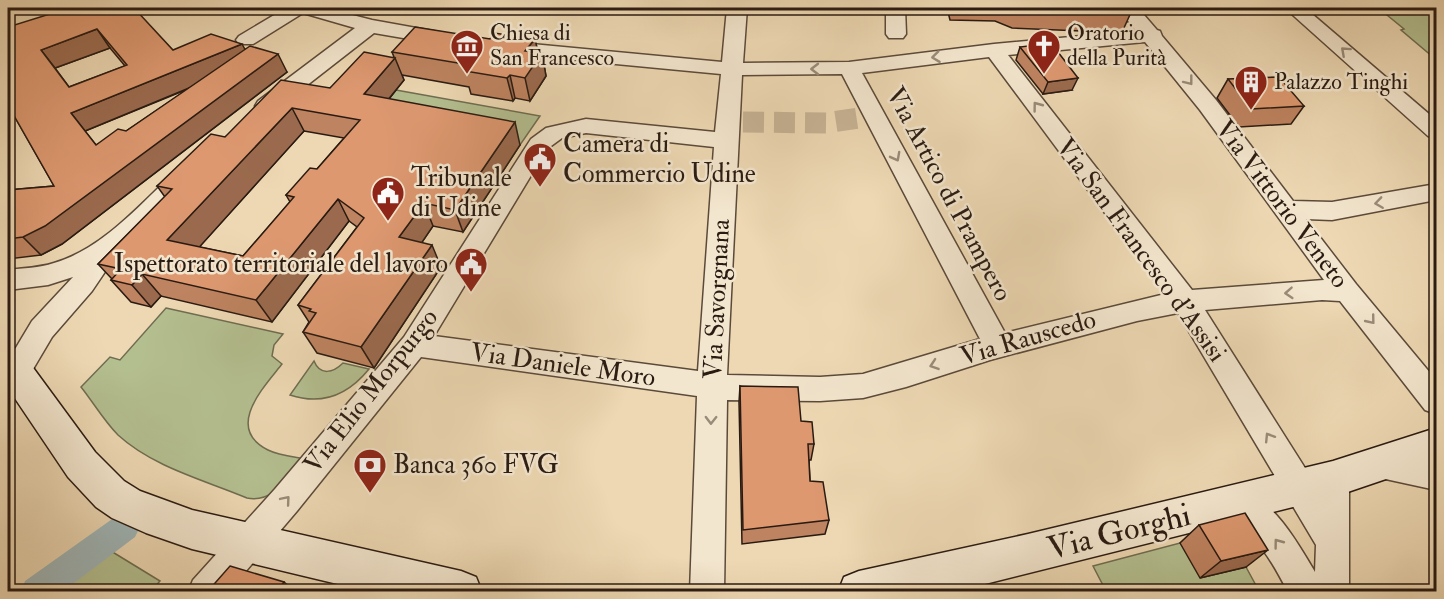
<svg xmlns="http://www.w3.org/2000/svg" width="1444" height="599" viewBox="0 0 1444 599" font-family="'IM FELL Double Pica',serif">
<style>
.green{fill:#b4bf90;stroke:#6f6d51;stroke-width:1.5}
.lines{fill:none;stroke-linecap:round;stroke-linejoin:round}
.canal{fill:#9fb6b8;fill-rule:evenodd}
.street-tunnel{stroke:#c6b293;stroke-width:21;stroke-dasharray:21 10;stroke-linecap:butt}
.street-casing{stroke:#5b4a3a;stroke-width:3}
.secondary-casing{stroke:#2a1b12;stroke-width:3}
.street{fill:#f3e6ce;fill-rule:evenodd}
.secondary{fill:#f3e6ce;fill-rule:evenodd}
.wall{fill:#be8360;stroke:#2a1b12;stroke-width:1.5;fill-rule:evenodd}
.shaded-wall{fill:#9b6a4e;stroke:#2a1b12;stroke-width:1.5}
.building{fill:#dd9870;stroke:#2a1b12;stroke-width:1.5;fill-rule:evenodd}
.oneway{stroke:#998b79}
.labels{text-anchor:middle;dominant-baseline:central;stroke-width:5;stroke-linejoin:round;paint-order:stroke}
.far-poi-label{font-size:22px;fill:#2a1b12;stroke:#f3e6ce;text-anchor:start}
.poi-label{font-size:26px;fill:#2a1b12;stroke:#f3e6ce;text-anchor:start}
.street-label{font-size:26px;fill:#2a1b12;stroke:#f3e6ce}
.near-street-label{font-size:32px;fill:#2a1b12;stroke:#f3e6ce}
</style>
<rect width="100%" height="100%" fill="#edd8b3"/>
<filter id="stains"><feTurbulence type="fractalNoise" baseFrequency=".00333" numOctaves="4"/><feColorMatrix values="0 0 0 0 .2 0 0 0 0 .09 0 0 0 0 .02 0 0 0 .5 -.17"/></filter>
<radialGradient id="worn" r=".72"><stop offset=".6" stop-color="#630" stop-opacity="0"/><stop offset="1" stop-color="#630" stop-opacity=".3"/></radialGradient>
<!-- green -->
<g class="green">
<polygon points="1436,9 1436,57 1433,57 1401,30 1404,29 1382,11"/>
<polygon points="396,90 540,116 520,145 374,117"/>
<path d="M166,308L283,334L274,345L272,356L282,364C264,387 224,428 268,450C280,456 297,457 310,460C293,475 272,504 247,498C204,480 153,467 118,435C104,421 93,402 81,387L110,357L120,360Z"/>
<path d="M314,361C320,376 333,373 343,363L369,369C348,395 323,406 290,395Z"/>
<polygon points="1180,543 1246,567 1259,591 1106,591 1093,566"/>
<polygon points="106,548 160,581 151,591 46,591"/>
</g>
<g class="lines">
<!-- canal -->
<polygon class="canal" points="125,513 135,517 140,527 135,537 62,592 21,592 25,581 115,517"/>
<!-- street-tunnel -->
<polyline class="street-tunnel" points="743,122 826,123 865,117"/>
<!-- street casing -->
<g class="street-casing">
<g id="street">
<polygon points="286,8 325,8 372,20 444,33 451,35 454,39 451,43 444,45 374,33 274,111 266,113 258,111 255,106 258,101 355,28 303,13 253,44 239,44 236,40 239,36"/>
<path d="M727,8H747L743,63L849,62L994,44L1136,31L1118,8H1138L1157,30L1160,31L1162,36L1216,100L1293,201L1332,202L1436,184V200L1332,220L1306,219L1356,284L1436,380V414L1425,410L1340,301L1322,300L1205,310L1317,487V479L1322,469L1333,464L1344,469L1349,479V592H1288C1278,573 1268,554 1253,538C1242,526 1229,518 1222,502L1227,491L1238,487C1274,501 1296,540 1315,572L1316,545L1178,313L1137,321L990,360L906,387L863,398L820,401L727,400L724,592H690L697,396L421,357L297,511L228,592H188L193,580L275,489L404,337L531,139L546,128L586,119L715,132L721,74L500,53L493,51L490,47L493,43L500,41L722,62ZM1145,42L1200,110L1324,280L1192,290L1008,55ZM989,57L1165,294L1005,333L862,73ZM842,74L980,339L863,374L820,377L727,375L742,75ZM586,133L714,147L698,371L434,336L547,149L562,138Z"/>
<polygon points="886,8 905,8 906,34 903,38 889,38 886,34"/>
<polygon points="1285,8 1305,8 1436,120 1436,138 1428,136"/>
<path d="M191,162L199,164L203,170L199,176L119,251L92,291L52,337L26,381L16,384L8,381V361L32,321L73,277L48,285L8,290V270C23,268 39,268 54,263C105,248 144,200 183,164Z"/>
<polygon points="1378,451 1436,462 1436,490 1367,475 1362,465 1367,455"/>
</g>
</g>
<!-- secondary casing -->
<g class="secondary-casing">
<g id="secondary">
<polygon points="8,346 20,350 95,452 124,481 140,491 192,510 461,571 476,577 482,592 371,592 192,549 146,533 112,518 96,507 68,477 8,388"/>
<polygon points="1436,428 1436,462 1333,497 953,592 838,592 844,577 859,571 1028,534 1333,461"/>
</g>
</g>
<!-- street -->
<use href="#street" class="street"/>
<!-- secondary -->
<use href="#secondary" class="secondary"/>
</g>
<!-- wall -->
<g class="wall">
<path d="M69,8L173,50L245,49L287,72L62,244L41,255L8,259V190L54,186L8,105ZM110,48L125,66L69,87L55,68ZM188,89L126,131L96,145L85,131Z"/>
<polygon points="947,8 1133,8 1123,30 1105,32 1012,28 995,21 950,20"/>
<path d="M490,39H535L538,53H542L546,76L530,101L515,98L513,101L471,94L469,87L402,75L404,80L389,99L520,145L463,232L433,226L422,242L441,267L374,368L317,353L303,332L309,322L298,305L357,227L349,221L272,322L161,296L151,307L131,302L111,280L112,279L98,264L165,197L157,186L225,137L330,88L394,57L392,52ZM304,131L344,138L317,169L286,195L290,202L243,256L199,247Z"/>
<polygon points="1020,47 1072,90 1043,94 1016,60"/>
<polygon points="1228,79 1304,106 1291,124 1239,127 1217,98"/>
<polygon points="740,386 801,421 814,444 811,460 809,460 810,481 829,520 825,534 742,544 739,402"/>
<polygon points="1199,525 1246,567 1200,578 1180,543"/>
</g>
<!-- shaded-wall -->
<g class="shaded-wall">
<polygon points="97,29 110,48 55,68 41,50"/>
<polygon points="535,39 539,57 542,53 546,76 530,101 525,78 525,51"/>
<polygon points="242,44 252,62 85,131 71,113"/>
<polygon points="278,54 287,72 62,244 41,255 23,237"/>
<polygon points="395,58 404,80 374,117 364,94"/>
<polygon points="510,75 515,98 513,101 507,78"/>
<polygon points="1078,78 1072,90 1043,94 1048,82"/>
<polygon points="292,108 304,131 185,263 167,240"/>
<polygon points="515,122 520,145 463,232 455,210"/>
<polygon points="338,199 349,221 272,322 256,300"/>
<polygon points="424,203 433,226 410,260 399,237"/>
<polygon points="432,245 441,267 374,368 361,347"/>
<polygon points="142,274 161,296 151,307 132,285"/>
<polygon points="1268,550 1246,567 1200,578 1221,561"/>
<polygon points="284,582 295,591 280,587"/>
</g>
<!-- building -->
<g class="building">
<path d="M69,8H134L173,50L211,34L242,44L71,113L96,145L118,129L126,131L250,46L278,54L45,226L23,237L8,239V190L54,186L8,105V27ZM97,29L127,65L69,87L41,50Z"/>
<polygon points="1072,8 1130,8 1115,9"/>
<polygon points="415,27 490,39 494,33 535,39 525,51 542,53 525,78 510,75 507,78 465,71 470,65 392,52"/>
<polygon points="1051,43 1078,78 1048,82 1020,47"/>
<path d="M364,52L395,58L364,94L515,122L455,210L424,203L399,237L432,245L361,347L303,332L316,313L309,311L311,309L298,305L364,218L338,199L256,300L142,274L132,285L111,280L121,269L98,264L172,189L157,186L211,134L225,137L281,80L330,88ZM292,108L360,120L317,169L310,168L286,195L294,197L243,256L167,240Z"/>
<polygon points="1279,77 1304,106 1251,109 1228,79"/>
<polygon points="740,386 798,387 801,421 812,422 814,444 808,444 810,481 823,482 829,520 743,530"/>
<polygon points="1245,513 1268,550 1221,561 1199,525"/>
<polygon points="230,566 284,582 280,587 293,591 208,591"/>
</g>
<!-- one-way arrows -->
<defs><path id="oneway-chevron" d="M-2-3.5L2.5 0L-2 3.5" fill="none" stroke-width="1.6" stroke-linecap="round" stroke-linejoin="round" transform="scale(1.5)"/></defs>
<g class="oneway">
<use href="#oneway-chevron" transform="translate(1345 51) rotate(-138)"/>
<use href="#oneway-chevron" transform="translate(936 57) rotate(173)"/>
<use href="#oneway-chevron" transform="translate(815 69) rotate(180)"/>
<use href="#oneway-chevron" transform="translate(1189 81) rotate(52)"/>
<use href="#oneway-chevron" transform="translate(1037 106) rotate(-127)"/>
<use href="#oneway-chevron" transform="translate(896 157) rotate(62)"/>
<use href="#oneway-chevron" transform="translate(1379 203) rotate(172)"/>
<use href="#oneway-chevron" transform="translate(1289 293) rotate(176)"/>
<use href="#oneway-chevron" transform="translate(1371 320) rotate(51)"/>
<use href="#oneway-chevron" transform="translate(934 365) rotate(161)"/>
<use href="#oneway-chevron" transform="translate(711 420) rotate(91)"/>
<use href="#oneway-chevron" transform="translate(1269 437) rotate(-122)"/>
<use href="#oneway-chevron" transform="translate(286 500) rotate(-50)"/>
<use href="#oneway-chevron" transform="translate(1278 543) rotate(-127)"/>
</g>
<!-- icons -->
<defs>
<g id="museum-pin" transform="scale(1.725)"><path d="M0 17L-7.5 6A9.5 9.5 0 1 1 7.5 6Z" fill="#8f2418" stroke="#f3e6ce"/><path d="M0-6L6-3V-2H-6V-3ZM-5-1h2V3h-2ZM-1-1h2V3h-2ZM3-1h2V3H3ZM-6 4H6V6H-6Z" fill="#fff"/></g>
<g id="church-pin" transform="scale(1.725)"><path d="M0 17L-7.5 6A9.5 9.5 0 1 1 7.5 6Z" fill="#8f2418" stroke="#f3e6ce"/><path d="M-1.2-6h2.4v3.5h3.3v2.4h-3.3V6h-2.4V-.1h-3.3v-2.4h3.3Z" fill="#fff"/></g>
<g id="building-pin" transform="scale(1.725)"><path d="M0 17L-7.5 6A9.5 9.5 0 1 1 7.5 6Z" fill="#8f2418" stroke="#f3e6ce"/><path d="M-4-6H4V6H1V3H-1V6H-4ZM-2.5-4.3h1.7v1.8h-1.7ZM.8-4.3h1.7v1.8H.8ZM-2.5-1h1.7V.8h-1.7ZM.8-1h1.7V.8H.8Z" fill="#fff"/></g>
<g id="civic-pin" transform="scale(1.725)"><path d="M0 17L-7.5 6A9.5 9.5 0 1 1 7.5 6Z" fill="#8f2418" stroke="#f3e6ce"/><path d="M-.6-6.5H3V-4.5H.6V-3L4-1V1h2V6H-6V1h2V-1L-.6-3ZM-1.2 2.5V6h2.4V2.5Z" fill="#fff"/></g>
<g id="bank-pin" transform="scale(1.725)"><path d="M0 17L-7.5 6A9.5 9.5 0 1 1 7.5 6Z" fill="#8f2418" stroke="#f3e6ce"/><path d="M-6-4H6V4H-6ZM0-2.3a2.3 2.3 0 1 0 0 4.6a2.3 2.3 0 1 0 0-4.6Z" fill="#fff"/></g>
</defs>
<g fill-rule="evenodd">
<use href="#museum-pin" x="467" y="46"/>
<use href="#church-pin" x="1044" y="46"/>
<use href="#building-pin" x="1251" y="82"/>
<use href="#civic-pin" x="540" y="159"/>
<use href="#civic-pin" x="388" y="193"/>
<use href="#civic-pin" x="471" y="264"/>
<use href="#bank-pin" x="370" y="465"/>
</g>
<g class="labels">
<!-- far-poi labels -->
<g class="far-poi-label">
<text x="490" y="33">Chiesa di<tspan x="490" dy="25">San Francesco</tspan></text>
<text x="1067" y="33">Oratorio<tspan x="1067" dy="25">della Purità</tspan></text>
<text x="1274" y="82">Palazzo Tinghi</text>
</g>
<!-- poi labels -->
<g class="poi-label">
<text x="563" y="144">Camera di<tspan x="563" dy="30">Commercio Udine</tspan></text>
<text x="411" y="178">Tribunale<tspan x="411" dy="30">di Udine</tspan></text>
<text x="448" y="264" text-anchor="end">Ispettorato territoriale del lavoro</text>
<text x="393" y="465">Banca 360 FVG</text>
</g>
<!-- street labels -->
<g class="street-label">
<text transform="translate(949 194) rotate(62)">Via Artico di Prampero</text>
<text transform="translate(1282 204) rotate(53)">Via Vittorio Veneto</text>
<text transform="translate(1141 250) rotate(54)">Via San Francesco d'Assisi</text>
<text transform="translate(717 299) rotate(-87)">Via Savorgnana</text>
<text transform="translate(1028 338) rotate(-16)">Via Rauscedo</text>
<text transform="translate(563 365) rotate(8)">Via Daniele Moro</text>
<text transform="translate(371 391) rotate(-52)">Via Elio Morpurgo</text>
</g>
<!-- near-street labels -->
<g class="near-street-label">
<text transform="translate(1119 532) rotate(-14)">Via Gorghi</text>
</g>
</g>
<!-- margin -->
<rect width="1444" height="599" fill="none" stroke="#edd8b3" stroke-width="30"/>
<rect x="9" y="9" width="1426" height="581" fill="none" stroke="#2a1b12" stroke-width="3"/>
<rect x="15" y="15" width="1414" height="569" fill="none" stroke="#2a1b12" stroke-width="1.5"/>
<rect width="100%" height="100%" filter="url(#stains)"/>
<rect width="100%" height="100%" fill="url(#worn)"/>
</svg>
